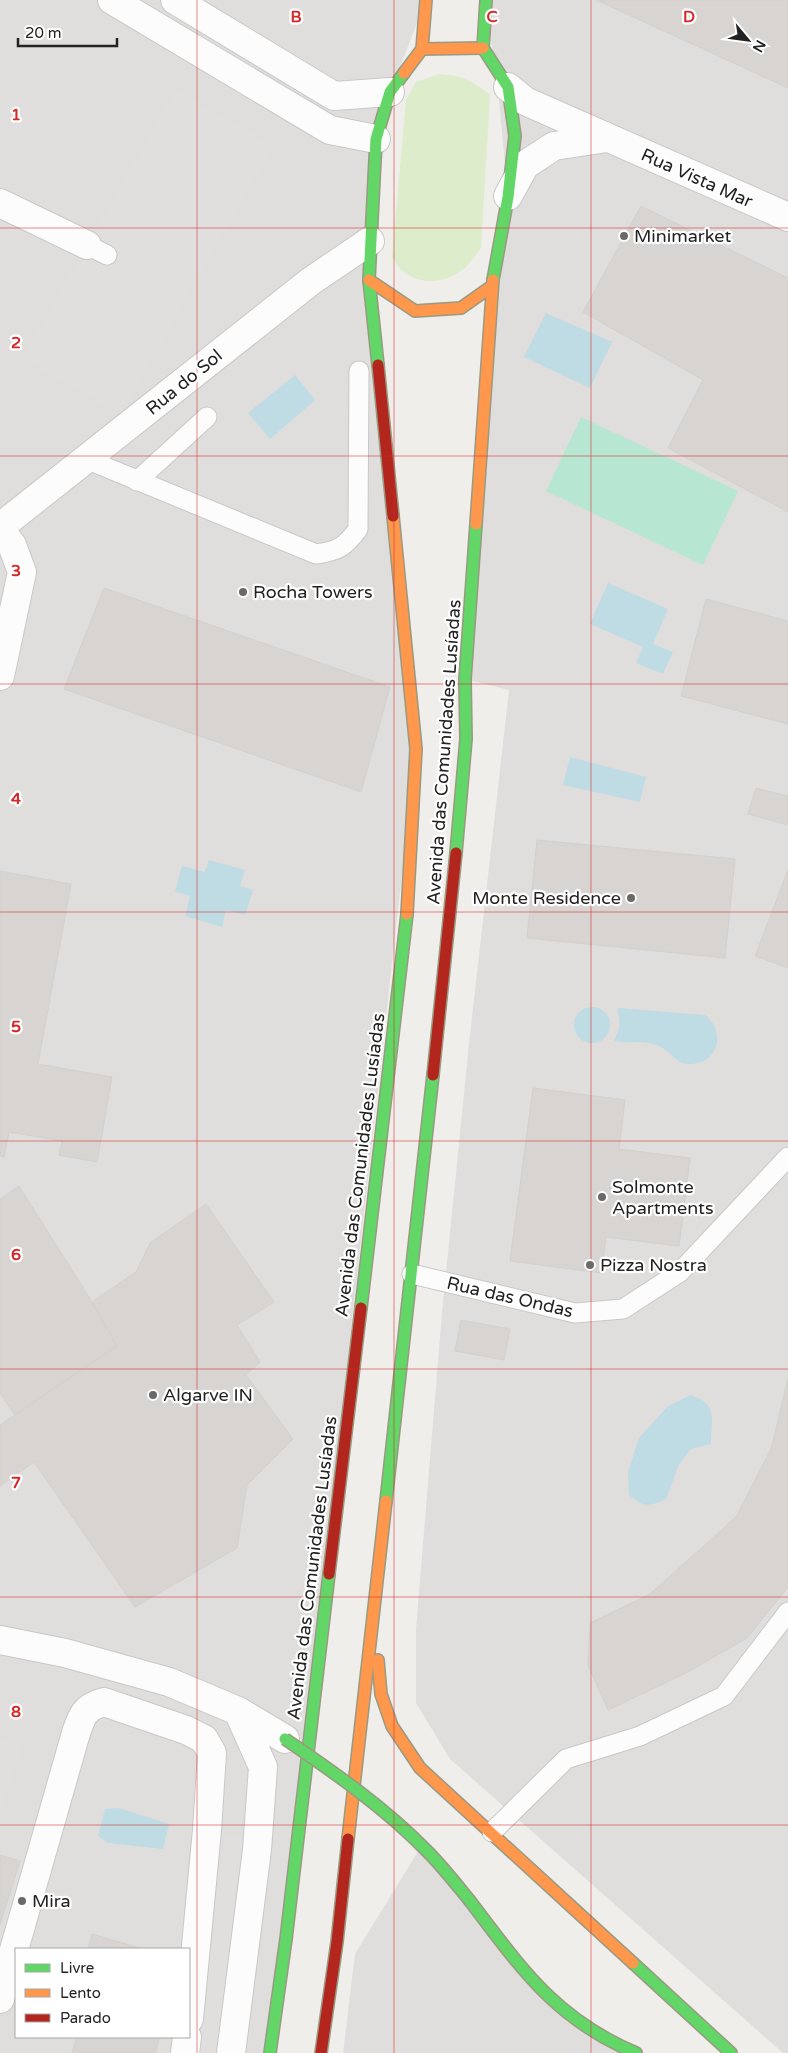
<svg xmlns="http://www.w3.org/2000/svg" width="788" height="2053" viewBox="0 0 788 2053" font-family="'Varela Round',sans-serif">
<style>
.residential{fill:#dfdedc;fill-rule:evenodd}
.grass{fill:#ddeccb}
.pitch{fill:#b7e6d2}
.parking{fill:#e0dfde}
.water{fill:#bfdbe3}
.building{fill:#d7d4d2;stroke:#d3d0cc}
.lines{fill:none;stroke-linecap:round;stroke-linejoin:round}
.lane-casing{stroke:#c9c8c7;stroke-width:21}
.street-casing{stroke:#c9c8c7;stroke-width:30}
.fast-casing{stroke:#999a82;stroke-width:14}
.slow-casing{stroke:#999a82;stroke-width:14}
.jam-casing{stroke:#999a82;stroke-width:14}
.lane{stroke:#fdfcfc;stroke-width:19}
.street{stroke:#fdfcfc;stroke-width:28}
.fast{stroke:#63d668;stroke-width:11}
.slow{stroke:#ff974d;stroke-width:11}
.jam{stroke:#b3261e;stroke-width:11}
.fast-bridge-casing{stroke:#999a82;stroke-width:14;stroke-linecap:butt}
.fast-bridge{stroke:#63d668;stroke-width:11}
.grid{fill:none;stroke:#d62828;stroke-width:1;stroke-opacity:0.55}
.poi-dot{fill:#6a6968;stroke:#fff;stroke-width:2}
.labels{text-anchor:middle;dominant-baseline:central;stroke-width:4.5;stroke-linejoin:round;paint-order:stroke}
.street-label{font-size:18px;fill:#222;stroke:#fff}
.poi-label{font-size:18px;fill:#222;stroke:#fff;text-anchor:start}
.grid-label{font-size:16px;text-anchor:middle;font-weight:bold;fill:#d62828;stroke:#fff;stroke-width:4.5;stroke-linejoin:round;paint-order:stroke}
</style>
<rect width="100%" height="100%" fill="#f0eeeb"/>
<!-- residential -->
<g class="residential">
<path d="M0,0H426L390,92L369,280L416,749L270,2053H0ZM16,1949H189V2037H16Z"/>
<polygon points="486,0 788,0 788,2053 783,2053 450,1759 416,1703 416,1629 442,1313 469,1044 509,690 465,679 508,197 499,100"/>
<polygon points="422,1845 529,1977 636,2053 343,2053 355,1954"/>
</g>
<!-- grass -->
<path class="grass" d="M440,74C463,76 472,80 490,95L481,248C476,254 472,261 466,267C449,282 424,287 404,272C399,269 396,262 392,257L406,100L416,82Z"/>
<!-- pitch -->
<polygon class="pitch" points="581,417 738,491 703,565 546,491"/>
<!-- parking -->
<g class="parking">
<polygon points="176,90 273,146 121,414 23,358"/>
<polygon points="0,1740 22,1747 0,1815"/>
<polygon points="226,1834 244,1836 217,2053 197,2053"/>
</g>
<!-- water -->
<g class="water">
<polygon points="546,313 612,342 590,388 524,357"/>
<polygon points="295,375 315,400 270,439 248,413"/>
<polygon points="608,583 668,609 653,644 673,652 663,674 636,663 643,647 590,624"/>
<polygon points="570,757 646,777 640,802 563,785"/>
<polygon points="209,860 245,870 240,886 253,890 245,915 226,910 222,927 185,916 190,896 175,892 182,866 205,872"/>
<circle cx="592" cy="1025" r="18"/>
<path d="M619,1008L705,1015C726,1031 719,1063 691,1064C676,1065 672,1052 659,1046C644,1039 629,1044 614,1041C619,1029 622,1022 617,1010Z"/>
<path d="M690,1395C719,1404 711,1418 711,1444L691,1449L679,1464L666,1499C649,1507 644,1507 629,1495L628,1472L639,1438L667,1407Z"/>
<polygon points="119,1808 169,1824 163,1849 108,1843 98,1836 105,1809"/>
</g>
<!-- building -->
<g class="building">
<polygon points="596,0 788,0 788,88"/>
<polygon points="641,206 788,278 788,512 668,448 703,380 583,312"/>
<polygon points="104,588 390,687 361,792 64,689"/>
<polygon points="706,599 788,621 788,724 681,696"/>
<polygon points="756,788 788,796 788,825 748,814"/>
<polygon points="537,840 735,859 725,958 527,938"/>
<polygon points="788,870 788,968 755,956"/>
<polygon points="0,871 71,884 38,1064 112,1077 97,1162 59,1155 62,1141 9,1132 4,1157 0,1156"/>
<polygon points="533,1088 625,1100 619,1149 690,1158 679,1246 606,1237 601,1273 510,1261"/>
<polygon points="19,1186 92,1302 117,1346 15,1415 0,1393 0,1199"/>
<polygon points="206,1204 274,1302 237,1325 260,1362 246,1375 293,1439 247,1485 237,1548 135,1607 34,1462 0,1486 0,1425 117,1346 92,1302 136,1272 150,1243"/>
<polygon points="461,1320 510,1329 504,1360 455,1351"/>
<polygon points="788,1379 788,1587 747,1638 688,1672 608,1710 588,1665 590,1623 650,1594 736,1517 771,1449"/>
<polygon points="0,1855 20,1861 0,1925"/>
<polygon points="92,1934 143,1949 88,1949"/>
<polygon points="77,2037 160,2037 155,2053 72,2053"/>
</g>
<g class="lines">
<!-- lane casing -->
<g class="lane-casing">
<g id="lane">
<polyline points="87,245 107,255"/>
<path d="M86,459L316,554C338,551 345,547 358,529L359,371"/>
<polyline points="137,481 207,417"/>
<polyline points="412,1274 575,1313 623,1309 680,1272 788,1157"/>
<polyline points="492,1832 566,1759 640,1736 724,1696 788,1612"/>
</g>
</g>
<!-- street casing -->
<g class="street-casing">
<g id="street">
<polyline points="112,0 330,130 376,139"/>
<polyline points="175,0 334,96 390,92"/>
<polyline points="508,87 525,101 788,217"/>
<polyline points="508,196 525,165 554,146 607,138"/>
<polyline points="0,203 87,245"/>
<polyline points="0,527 311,281 370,241"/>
<polyline points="0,530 12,545 22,572 0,676"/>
<polyline points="0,1640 65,1653 169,1682 238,1711 285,1739"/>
<path d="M0,1999L76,1733C82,1715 85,1707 104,1702L186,1730L204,1739L212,1753L207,1830L189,2019"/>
<polyline points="185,2053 187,2037"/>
<polyline points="231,2053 257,1850 263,1767 238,1711"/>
</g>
</g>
<!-- fast casing -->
<g class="fast-casing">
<g id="fast">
<polyline points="486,0 483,48 508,87 515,136 508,197 493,280"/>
<polyline points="378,365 369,280 376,139 390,92 404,73"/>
<polyline points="456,853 466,739 465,679 476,524"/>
<polyline points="361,1308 407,914"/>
<polyline points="386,1501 433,1075"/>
<path d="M470,1901C521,1968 555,2019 636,2053"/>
<polyline points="633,1963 731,2053"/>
<polyline points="270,2053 286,1939 329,1574"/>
</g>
</g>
<!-- slow casing -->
<g class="slow-casing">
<g id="slow">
<polyline points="422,49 483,48"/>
<polyline points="404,73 422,49 426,0"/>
<polyline points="369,280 415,311 461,308 492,286"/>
<polyline points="393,516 416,749 407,914"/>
<polyline points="476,524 493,280"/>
<polyline points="378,1660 381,1694 392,1726 420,1768 633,1963"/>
<polyline points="348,1839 386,1501"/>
</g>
</g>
<!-- jam casing -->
<g class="jam-casing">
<g id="jam">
<polyline points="378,365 393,516"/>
<polyline points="433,1075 456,853"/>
<polyline points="329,1574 361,1308"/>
<polyline points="321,2053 337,1942 348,1839"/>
</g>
</g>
<!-- lane -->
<use href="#lane" class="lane"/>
<!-- street -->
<use href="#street" class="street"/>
<!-- fast -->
<use href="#fast" class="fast"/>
<!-- slow -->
<use href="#slow" class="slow"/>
<!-- jam -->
<use href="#jam" class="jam"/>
<!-- fast-bridge casing -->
<g class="fast-bridge-casing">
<path id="fast-bridge" d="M285,1739C335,1773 385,1808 427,1851C443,1867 456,1884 470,1901"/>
</g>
<!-- fast-bridge -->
<use href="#fast-bridge" class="fast-bridge"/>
</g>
<!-- grid -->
<path class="grid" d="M197,0V2053M394,0V2053M591,0V2053M0,228H788M0,456H788M0,684H788M0,912H788M0,1141H788M0,1369H788M0,1597H788M0,1825H788"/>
<!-- markers -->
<g class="poi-dot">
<circle cx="624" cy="236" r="5"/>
<circle cx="243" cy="592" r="5"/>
<circle cx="631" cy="898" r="5"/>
<circle cx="602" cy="1197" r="5"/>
<circle cx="590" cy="1265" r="5"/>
<circle cx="153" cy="1395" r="5"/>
<circle cx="22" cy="1901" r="5"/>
</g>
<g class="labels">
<!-- street labels -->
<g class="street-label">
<text transform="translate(697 178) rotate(24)">Rua Vista Mar</text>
<text transform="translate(184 382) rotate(-39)">Rua do Sol</text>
<text transform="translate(444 752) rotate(-86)">Avenida das Comunidades Lusíadas</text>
<text transform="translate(360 1165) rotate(-83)">Avenida das Comunidades Lusíadas</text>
<text transform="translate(510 1297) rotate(13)">Rua das Ondas</text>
<text transform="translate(312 1568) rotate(-83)">Avenida das Comunidades Lusíadas</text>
</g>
<!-- poi labels -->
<g class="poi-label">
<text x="634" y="236">Minimarket</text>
<text x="253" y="592">Rocha Towers</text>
<text x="621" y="898" text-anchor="end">Monte Residence</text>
<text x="612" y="1187">Solmonte<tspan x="612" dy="21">Apartments</tspan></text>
<text x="600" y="1265">Pizza Nostra</text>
<text x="163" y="1395">Algarve IN</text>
<text x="32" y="1901">Mira</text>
</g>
</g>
<g class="grid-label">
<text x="296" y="22">B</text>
<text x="492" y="22">C</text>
<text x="689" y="22">D</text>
<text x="16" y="120">1</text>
<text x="16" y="348">2</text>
<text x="16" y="576">3</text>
<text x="16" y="804">4</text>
<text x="16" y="1032">5</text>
<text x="16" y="1260">6</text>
<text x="16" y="1488">7</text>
<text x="16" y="1717">8</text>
</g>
<!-- legend -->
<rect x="15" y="1948" width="175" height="90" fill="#ffffff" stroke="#a7a7a7"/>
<rect x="25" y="1964" width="25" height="8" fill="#63d668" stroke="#a7a7a7"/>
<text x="60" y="1973" font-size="15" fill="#222222">Livre</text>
<rect x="25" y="1989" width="25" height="8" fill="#ff974d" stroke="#a7a7a7"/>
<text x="60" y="1998" font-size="15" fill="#222222">Lento</text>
<rect x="25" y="2014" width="25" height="8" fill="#b3261e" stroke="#a7a7a7"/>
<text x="60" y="2023" font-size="15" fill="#222222">Parado</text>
<!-- north arrow -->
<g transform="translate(748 40) rotate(119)" stroke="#ffffff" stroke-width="4" paint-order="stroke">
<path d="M0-4L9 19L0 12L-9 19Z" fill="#222222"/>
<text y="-8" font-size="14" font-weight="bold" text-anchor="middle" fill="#222222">N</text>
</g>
<!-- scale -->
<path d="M18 38v8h99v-8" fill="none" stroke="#222222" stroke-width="2.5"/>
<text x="25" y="38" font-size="15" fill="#222222" stroke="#ffffff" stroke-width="4" paint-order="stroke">20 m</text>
</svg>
